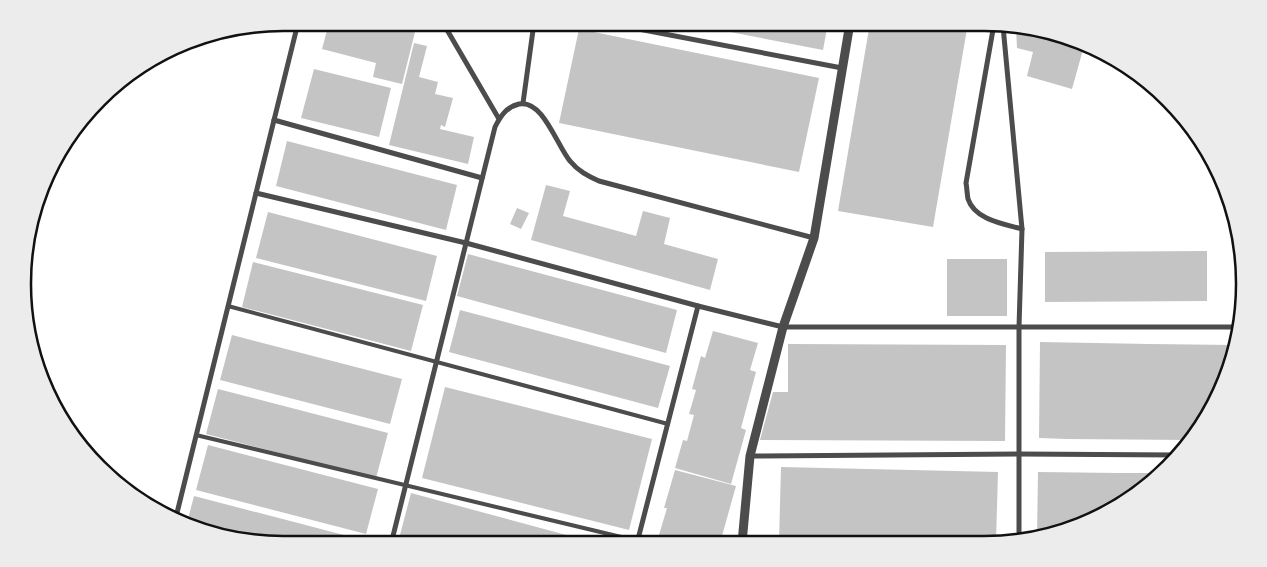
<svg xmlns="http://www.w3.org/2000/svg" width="1267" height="567" viewBox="0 0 1267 567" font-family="Signika,sans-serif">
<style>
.building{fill:#c4c4c4}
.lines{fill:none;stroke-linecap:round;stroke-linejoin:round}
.service{stroke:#4c4c4c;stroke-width:4}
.minor{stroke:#4c4c4c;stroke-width:5}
.tertiary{stroke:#4c4c4c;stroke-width:9}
.rim{fill:none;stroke:#111;stroke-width:2.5}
</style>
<rect width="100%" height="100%" fill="#fff"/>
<!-- building -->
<g class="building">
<polygon points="329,23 393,23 416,28 402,84 373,77 376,63 322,49"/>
<polygon points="684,23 828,23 823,50"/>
<polygon points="870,23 968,23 933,227 838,211"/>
<polygon points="1016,28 1068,36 1084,46 1072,89 1027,76 1033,52 1017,48"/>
<polygon points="579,29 819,78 799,172 559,123"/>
<polygon points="414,43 427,46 419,77 438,82 435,94 453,98 445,127 441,125 440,129 474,137 468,164 389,145"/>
<polygon points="314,69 391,88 379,137 301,118"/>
<polygon points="287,141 457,185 446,230 276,186"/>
<polygon points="546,185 570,191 563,216 636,236 643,211 670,218 664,244 718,259 710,290 531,240"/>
<polygon points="517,208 529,213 521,229 510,224"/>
<polygon points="268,212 437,256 426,301 256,258"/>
<polygon points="1207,251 1207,301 1045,302 1045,252"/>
<polygon points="468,254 677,310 666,353 457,296"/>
<rect x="947" y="259" width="60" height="57"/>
<polygon points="253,262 423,305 411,351 242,307"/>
<polygon points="460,310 670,366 658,408 449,352"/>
<polygon points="713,331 758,343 750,370 756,372 741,428 746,430 731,484 675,468 683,440 687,441 694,415 689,414 696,390 692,389 701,356 705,358"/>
<polygon points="232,335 402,379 390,424 220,380"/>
<polygon points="1040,342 1149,344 1234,345 1231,368 1200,429 1190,440 1067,439 1039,438"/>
<polygon points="788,344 1006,345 1005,441 760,440 773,392 788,392"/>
<polygon points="445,387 652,439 629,530 422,478"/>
<polygon points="218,389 388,433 376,478 206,434"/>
<polygon points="208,445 378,489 366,534 196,490"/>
<polygon points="781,467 998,472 996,542 779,543"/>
<polygon points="675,470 736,486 720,543 660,543 662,536 659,535 667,508 664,508"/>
<polygon points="1038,472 1118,473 1162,473 1155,480 1099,518 1037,536"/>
<polygon points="411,493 596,543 596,544 432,544 400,535"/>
<polygon points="194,496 363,540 362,544 284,544 199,531 187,523"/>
</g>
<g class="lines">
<!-- service -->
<g class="service">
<polyline points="228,306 668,424"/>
<polyline points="196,435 638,541"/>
</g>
<!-- minor -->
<g class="minor">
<polyline points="443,23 499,119"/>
<polyline points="607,23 842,68"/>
<path d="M994,24L966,183C967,188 967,194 968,199C975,220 1004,224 1022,229"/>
<polyline points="1003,26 1022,229 1019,327 1019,542"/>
<polyline points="523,103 534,23"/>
<polyline points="274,120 482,178"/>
<polyline points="256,193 466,243 698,306 783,327 1236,327"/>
<polyline points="750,456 1019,454 1177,455"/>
<polyline points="176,517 298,23"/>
<polyline points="637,543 698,306"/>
<path d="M391,544L495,127C500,117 506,107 519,104C543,99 557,146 570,161C578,171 588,176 599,181L814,238"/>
</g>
<!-- tertiary -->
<polyline class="tertiary" points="742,543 750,456 783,327 814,238 850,23"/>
</g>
<!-- crop -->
<path d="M0 0H1267V567H0ZM283 31H984A252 252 0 0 1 1236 283V284A252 252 0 0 1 984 536H283A252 252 0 0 1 31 284V283A252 252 0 0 1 283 31Z" fill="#ececec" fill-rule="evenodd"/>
<path class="rim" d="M283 31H984A252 252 0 0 1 1236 283V284A252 252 0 0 1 984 536H283A252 252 0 0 1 31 284V283A252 252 0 0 1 283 31Z"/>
</svg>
